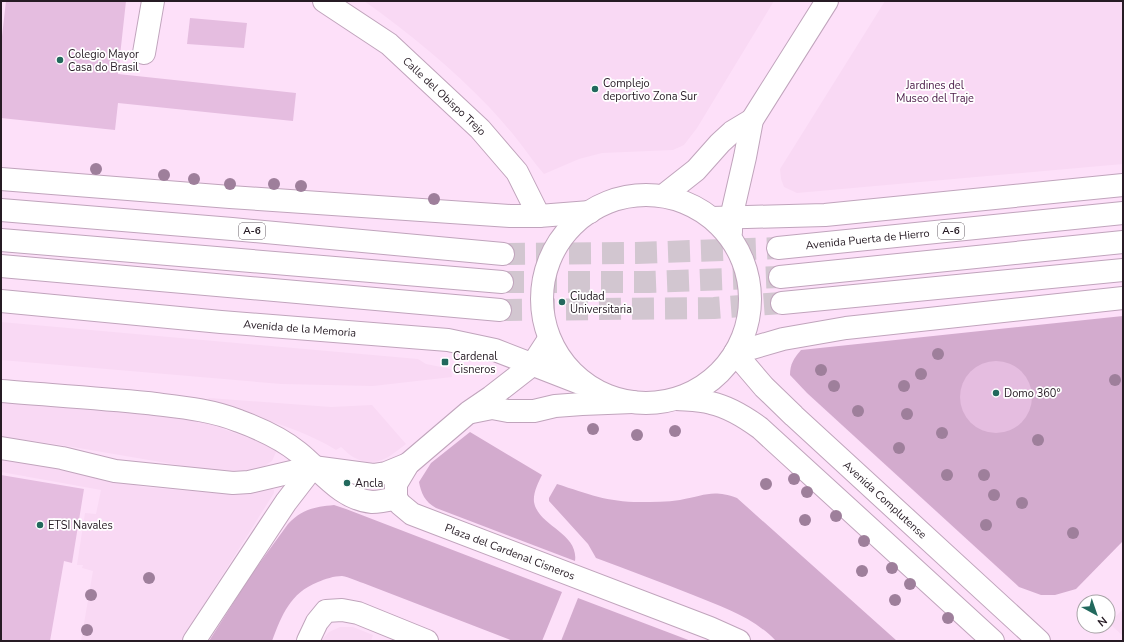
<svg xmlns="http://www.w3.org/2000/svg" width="1124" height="642" viewBox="0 0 1124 642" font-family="'Nunito Sans',sans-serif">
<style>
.built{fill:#fde0f9;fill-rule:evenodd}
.green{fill:#f9d9f4}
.forest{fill:#d3abce}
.building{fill:#e5bde0}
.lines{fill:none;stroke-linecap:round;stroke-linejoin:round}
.minor-tunnel{stroke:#d2c6d0;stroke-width:22;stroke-dasharray:22 11;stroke-linecap:butt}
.highway-tunnel{stroke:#d2c6d0;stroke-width:22;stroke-dasharray:22 11;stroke-linecap:butt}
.minor-casing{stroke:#c0a4bc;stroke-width:24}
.major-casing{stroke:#c0a4bc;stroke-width:24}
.highway-casing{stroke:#c0a4bc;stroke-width:24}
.minor{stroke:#fff;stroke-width:22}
.major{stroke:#fff;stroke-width:22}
.highway{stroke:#fff;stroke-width:22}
.tree{fill:#9e7f9b}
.poi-dot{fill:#22695d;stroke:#fff;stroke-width:1.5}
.labels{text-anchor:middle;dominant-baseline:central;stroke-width:3.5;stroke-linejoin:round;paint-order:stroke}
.shield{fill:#fff;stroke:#675f66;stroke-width:1}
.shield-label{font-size:10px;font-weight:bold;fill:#261b24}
.poi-label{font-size:11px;fill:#261b24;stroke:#fff;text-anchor:start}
.park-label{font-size:11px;fill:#50214d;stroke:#fff}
.street-label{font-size:11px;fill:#261b24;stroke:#fff}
</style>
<rect width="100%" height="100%" fill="#fdf1fb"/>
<!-- built -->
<path class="built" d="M1,1H1123V641H1ZM1084,602H1108V626H1084Z"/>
<!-- green -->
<g class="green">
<path d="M364,1H774L697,128L684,145L673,150L602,153L579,159L544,174C534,163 526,150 516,138C508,128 499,118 490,108C452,68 408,32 364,1Z"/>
<polygon points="885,1 1123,1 1123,164 797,193 784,187 781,179 780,169"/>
<polygon points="1,322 418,359 426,364 451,369 452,377 373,386 281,384 1,360"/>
<polygon points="1,398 190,417 273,447 276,452 272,461 263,467 244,475 209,472 178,465 67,446 34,441 1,438"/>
<path d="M209,398L331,407L372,405L406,444C390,456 377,469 355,458C350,456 345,450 341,447L336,450C299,427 249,415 207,401Z"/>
<polygon points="1,457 90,475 144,487 217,493 234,493 271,488 274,490 274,493 181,641 81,641 93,571 82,568 83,565 77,565 85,513 96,514 101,490 1,472"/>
<polygon points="1123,609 1123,636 1109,623"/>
<polygon points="340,627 353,627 373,635 371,641 321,641 329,632"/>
</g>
<!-- forest -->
<g class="forest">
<path d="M1123,316V541L1076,589L1055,595H1041L1019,587L807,393L790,375C790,364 794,358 801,350Z"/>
<path d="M470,432L542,475C538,483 533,493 534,502C538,526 579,533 575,561L436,508C425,502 421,493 419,482L431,463Z"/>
<path d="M557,484C588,494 607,502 640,502C653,502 667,502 680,500C705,496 711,489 737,498L897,641H776C753,617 723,607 693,595C661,582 628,570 596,558L588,544L549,501V498Z"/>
<path d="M334,505L346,509L562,592L542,641H513L363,583C357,581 349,577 342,576C334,576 325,579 318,582C290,593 282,615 272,641H209L251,575L288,524C302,509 314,507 334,505Z"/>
<polygon points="578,598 691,641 561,641"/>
</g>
<!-- building -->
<g class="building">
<polygon points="6,1 126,1 118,74 296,93 293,121 118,103 115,130 1,118 1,45"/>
<polygon points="190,18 247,23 244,48 187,44"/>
<circle cx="996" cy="397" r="36"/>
<polygon points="1,475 84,489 72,563 64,561 50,641 1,641"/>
</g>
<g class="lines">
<!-- minor-tunnel -->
<polyline class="minor-tunnel" points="502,282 648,282 780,277"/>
<!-- highway-tunnel -->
<g class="highway-tunnel">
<polyline points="503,254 636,253 778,248"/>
<polyline points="500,310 714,308 782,303"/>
</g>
<!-- minor casing -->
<g class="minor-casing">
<g id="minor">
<path id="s1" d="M324,1L389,44L480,129L517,172L539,216"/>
<polyline points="144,53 153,1"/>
<polyline points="1,240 502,282"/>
<polyline points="780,277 1123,242"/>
<path id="s2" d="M549,339L532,365L491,397L469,412L408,464L396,484V498L400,504L412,514L710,628L739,641"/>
<path id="s3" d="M735,353L764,387L794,416L1039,641"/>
<path d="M1,391C49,395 98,398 147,403C178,407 209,409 239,421C258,428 282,439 298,452C321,470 340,499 372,502C380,502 388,500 396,498"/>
<path d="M677,399C688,400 700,400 711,403C729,407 745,417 760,428L993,641"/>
<polyline points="472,412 492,408 508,411 534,411 555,406 582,404 633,402"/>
<polyline points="1,448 62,458 115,471 233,483 249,482 313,467 373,475 386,473 408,464"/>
<polyline points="194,641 286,502 313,467"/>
<polyline points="308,641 317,622 326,611 342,610 358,613 427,641"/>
</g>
</g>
<!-- major casing -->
<g class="major-casing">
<g id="major">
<polyline points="1,179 230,197 510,216 539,216 590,212"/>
<circle cx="646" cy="299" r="104"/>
<polyline points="663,196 696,170 720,143 732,132 752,120"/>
<polyline points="712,218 825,215 1123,185"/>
<polyline points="731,232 731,218 745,157 752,120 827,1"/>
<path id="s4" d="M1,301L221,322L448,340L495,350L580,383"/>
<polyline points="735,353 783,339 846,328 1123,298"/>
</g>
</g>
<!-- highway casing -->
<g class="highway-casing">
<g id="highway">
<polyline points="1,210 232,229 503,254"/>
<path id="s5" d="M778,248L1123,213"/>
<polyline points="1,266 500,310"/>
<polyline points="782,303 1123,270"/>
</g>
</g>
<!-- minor -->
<use href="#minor" class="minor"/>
<!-- major -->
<use href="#major" class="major"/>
<!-- highway -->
<use href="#highway" class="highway"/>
</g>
<!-- trees -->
<g class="tree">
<circle cx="96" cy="169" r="6"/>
<circle cx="164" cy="175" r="6"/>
<circle cx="194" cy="179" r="6"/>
<circle cx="230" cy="184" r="6"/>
<circle cx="274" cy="184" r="6"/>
<circle cx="301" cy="186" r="6"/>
<circle cx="434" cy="199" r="6"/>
<circle cx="938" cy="354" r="6"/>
<circle cx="821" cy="370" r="6"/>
<circle cx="921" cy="374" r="6"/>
<circle cx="1115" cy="380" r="6"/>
<circle cx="834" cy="386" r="6"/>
<circle cx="904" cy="386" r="6"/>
<circle cx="858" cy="411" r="6"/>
<circle cx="907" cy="414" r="6"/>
<circle cx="593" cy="429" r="6"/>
<circle cx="675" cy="431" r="6"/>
<circle cx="942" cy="433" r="6"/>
<circle cx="637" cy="435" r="6"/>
<circle cx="1038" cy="440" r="6"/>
<circle cx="899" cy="448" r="6"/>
<circle cx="947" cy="475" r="6"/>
<circle cx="984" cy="475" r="6"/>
<circle cx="794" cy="479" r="6"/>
<circle cx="766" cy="484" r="6"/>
<circle cx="807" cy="492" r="6"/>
<circle cx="994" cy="495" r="6"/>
<circle cx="1022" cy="503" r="6"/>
<circle cx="836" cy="516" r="6"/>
<circle cx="805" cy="520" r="6"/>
<circle cx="986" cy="525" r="6"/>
<circle cx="1073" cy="533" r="6"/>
<circle cx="864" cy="541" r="6"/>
<circle cx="892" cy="568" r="6"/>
<circle cx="862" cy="571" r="6"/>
<circle cx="149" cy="578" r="6"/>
<circle cx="910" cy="584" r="6"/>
<circle cx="91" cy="595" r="6"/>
<circle cx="895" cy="600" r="6"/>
<circle cx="948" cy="618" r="6"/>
<circle cx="87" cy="630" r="6"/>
</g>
<!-- markers -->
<g class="poi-dot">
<circle cx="60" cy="60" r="4"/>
<circle cx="595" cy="89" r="4"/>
<circle cx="562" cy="302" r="4"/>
<rect x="441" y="358" width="8" height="8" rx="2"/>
<circle cx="996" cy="393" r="4"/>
<circle cx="347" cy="483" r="4"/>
<circle cx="40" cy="525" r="4"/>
</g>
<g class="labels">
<!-- shield labels -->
<g class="shield">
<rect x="239" y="223" width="26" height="16" rx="3"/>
<rect x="938" y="223" width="26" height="16" rx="3"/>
</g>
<g class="shield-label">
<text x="252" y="231">A-6</text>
<text x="951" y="231">A-6</text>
</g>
<!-- poi labels -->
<g class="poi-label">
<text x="68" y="54">Colegio Mayor<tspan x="68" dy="13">Casa do Brasil</tspan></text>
<text x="603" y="83">Complejo<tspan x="603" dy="13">deportivo Zona Sur</tspan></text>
<text x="570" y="296">Ciudad<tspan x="570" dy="13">Universitaria</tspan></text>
<text x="453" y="356">Cardenal<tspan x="453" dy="13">Cisneros</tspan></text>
<text x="1004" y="393">Domo 360°</text>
<text x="355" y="483">Ancla</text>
<text x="48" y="525">ETSI Navales</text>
</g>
<!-- park labels -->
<g class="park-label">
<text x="935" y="85">Jardines del<tspan x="935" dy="13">Museo del Traje</tspan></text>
</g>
<!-- street labels -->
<g class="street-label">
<text stroke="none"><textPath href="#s1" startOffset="154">Calle del Obispo Trejo</textPath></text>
<text stroke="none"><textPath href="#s5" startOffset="90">Avenida Puerta de Hierro</textPath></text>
<text stroke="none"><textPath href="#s4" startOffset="300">Avenida de la Memoria</textPath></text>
<text stroke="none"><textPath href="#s3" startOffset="210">Avenida Complutense</textPath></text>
<text stroke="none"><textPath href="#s2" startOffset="355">Plaza del Cardenal Cisneros</textPath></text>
</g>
</g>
<!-- border -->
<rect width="1124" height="642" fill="none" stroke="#261b24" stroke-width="4"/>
<!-- north arrow -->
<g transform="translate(1096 614) rotate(140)"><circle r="19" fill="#ffffff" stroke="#a8a4a7"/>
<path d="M0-3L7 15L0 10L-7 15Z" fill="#22695d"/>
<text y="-6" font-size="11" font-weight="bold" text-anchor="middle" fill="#261b24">N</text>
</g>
</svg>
